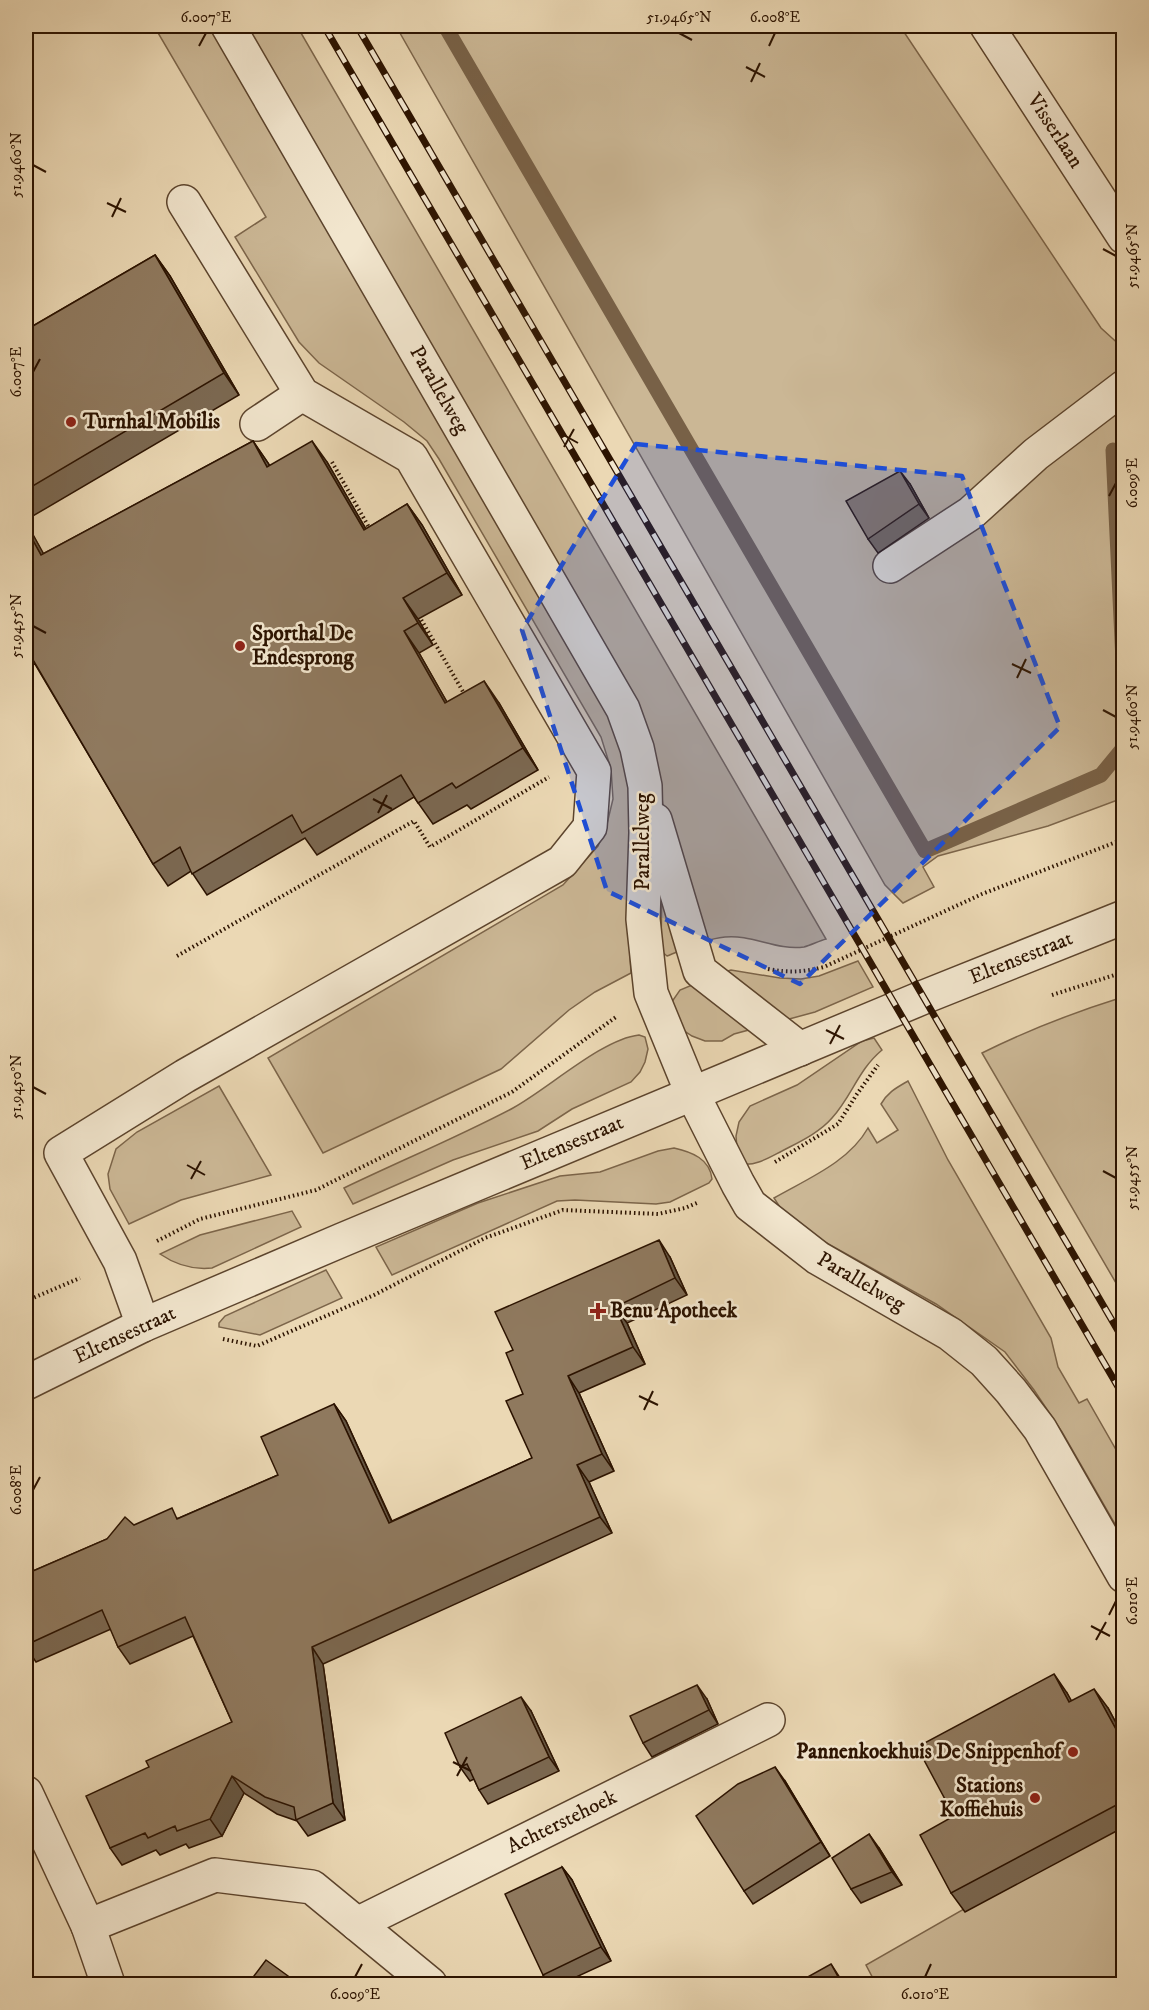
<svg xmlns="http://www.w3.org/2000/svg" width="1149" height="2010" viewBox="0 0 1149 2010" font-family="'IM FELL DW Pica',serif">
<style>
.green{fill:#cbb795;stroke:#7c654a;stroke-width:1.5}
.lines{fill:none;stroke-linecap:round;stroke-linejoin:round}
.stream{stroke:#786147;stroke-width:15}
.minor-casing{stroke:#5c442d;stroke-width:36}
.path{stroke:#2c1300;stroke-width:4;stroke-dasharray:1.5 3;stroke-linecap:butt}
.minor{stroke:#f2e6ce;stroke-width:33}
.rail-casing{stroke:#2c1300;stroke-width:7}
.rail{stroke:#f2e6ce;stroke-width:4.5;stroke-dasharray:14;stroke-linecap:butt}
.wall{fill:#7b6851;stroke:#2c1300;stroke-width:1.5}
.shaded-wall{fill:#645542;stroke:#2c1300;stroke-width:1.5}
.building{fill:#8f795e;stroke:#2c1300;stroke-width:1.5}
.marked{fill:#1d4ed8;fill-opacity:0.2;stroke:#1d4ed8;stroke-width:4.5;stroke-dasharray:12 8;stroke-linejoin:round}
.ticks{fill:none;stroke:#2c1300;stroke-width:2}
.poi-dot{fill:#8f2418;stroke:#f2e6ce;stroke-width:2}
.labels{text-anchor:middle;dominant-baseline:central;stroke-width:5;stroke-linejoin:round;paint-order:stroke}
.street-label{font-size:21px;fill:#2c1300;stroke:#f2e6ce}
.poi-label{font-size:21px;font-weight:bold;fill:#2c1300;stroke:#f2e6ce;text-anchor:start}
.neatline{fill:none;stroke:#2c1300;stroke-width:2}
.ticks-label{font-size:15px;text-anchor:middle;fill:#2c1300}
</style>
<rect width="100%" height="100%" fill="#ebd8b4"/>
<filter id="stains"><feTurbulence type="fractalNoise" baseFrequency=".00333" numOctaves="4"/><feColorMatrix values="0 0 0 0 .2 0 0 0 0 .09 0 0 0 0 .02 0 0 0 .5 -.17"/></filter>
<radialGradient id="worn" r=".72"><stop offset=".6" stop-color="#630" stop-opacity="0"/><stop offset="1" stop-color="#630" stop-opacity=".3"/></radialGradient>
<!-- green -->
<g class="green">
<polygon points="154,26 209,26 427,403 617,725 630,790 631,839 627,904 631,973 595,992 569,1010 501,1069 323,1153 268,1058 563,885 598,846 607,824 613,799 611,769 601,737 439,459 427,441 404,422 319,363 299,342 235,237 266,217"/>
<path d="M245,26H297L826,939C819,941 811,945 804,947C777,951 751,934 725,937C705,939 685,949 667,956L661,951L663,807L660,782L632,696L619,669Z"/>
<polygon points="396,26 900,26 1101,328 1123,348 1123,798 1048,826 938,856 923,867 934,887 903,903 885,885"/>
<polygon points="858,961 873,987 815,1012 734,1034 722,1041 705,1041 692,1036 683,1030 671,1003 680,990 721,973 731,970 780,978 801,979 819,976"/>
<path d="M1123,997H1124L1123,1295L982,1053C1028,1030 1075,1012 1123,997Z"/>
<path d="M639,1035L645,1037L648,1049L645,1062L640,1072L631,1082L572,1109L538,1131L453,1160L353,1204L344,1188C400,1161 458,1137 513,1108C548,1089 602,1039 639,1035Z"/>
<path d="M874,1038L882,1050C858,1070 852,1096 832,1118C819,1133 799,1142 782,1151C770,1157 756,1166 742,1164L737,1149L736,1136L739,1122L750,1106L797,1085L862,1041Z"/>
<path d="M908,1081L948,1160L1051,1338L1058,1367L1079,1403L1087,1399L1123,1462V1538L1062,1432L1034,1390L1005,1352L936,1304L807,1232L783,1212L774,1198C807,1179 849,1162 868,1128L877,1143L898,1130L881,1104C888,1092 896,1088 908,1081Z"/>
<polygon points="219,1086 271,1175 181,1200 129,1224 110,1189 108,1174 116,1149 137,1132"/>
<path d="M674,1148C692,1152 710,1159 712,1179L709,1183L670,1202L656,1204L575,1200L557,1201L392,1275L376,1247L478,1203L560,1176L600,1172L658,1151Z"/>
<path d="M292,1211L301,1227L212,1268C193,1270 176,1265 160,1254L200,1235Z"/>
<polygon points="326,1270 342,1298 260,1335 219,1327 219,1323 225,1316"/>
<polygon points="1123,1818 1123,1984 876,1984 866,1965"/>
</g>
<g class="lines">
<!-- stream -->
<g class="stream">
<polyline points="445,26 925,851 1101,775 1124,747"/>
<polyline points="1113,450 1124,682"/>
</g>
<!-- minor casing -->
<g class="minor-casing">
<g id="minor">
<polyline points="228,26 623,709 637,748 645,786 646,833 643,919 651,993 692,1093 738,1184 750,1205 818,1258 950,1334 984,1361 1011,1391 1040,1429 1124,1576"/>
<polyline points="987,26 1124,237"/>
<polyline points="257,424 302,394"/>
<polyline points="890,566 971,513 1036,454 1124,387"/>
<polyline points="655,820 700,971 800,1049"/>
<polyline points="143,1325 120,1261 61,1153 185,1076 562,862 590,827 594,771 411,457 302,394 184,202"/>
<polyline points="26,1383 143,1325 342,1240 924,997 1124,917"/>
<polyline points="26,1793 88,1926 215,1875 312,1887 430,1984"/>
<polyline points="357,1924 768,1720"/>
<polyline points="88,1926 108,1984"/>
</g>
</g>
<!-- path -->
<g class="path">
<polyline points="332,462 371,531"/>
<polyline points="419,616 465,695"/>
<polyline points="177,956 414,821 430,847 549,777"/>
<path d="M768,969C789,973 804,972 824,967L982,894L1124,839"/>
<polyline points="1052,995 1124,972"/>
<polyline points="775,1162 838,1124 857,1094 878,1065"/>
<polyline points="157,1241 200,1219 316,1190 512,1092 616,1017"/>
<polyline points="26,1301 80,1278"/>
<polyline points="223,1339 257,1346 374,1295 485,1238 563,1210 658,1214 685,1208 699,1202"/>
</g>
<!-- minor -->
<use href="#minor" class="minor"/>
<!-- rail casing -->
<g class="rail-casing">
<g id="rail">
<polyline points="324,26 1124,1397"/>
<polyline points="357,26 1124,1341"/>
</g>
</g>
<!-- rail -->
<use href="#rail" class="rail"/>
</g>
<!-- wall -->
<g class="wall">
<polygon points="155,255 170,276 239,395 26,520 26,330"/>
<polygon points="253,441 270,466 327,462 366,529 407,504 422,525 462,595 418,619 433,645 419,653 447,702 499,703 538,770 471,809 467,805 433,824 414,797 317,855 305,838 207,895 191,871 168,886 153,864 35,664 26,667 26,522 43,554"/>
<polygon points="910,484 929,518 878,553 868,539"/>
<polygon points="670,1257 687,1295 627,1323 645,1364 579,1393 614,1471 589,1482 612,1533 323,1664 345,1820 308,1836 297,1821 277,1814 244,1793 222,1836 189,1848 186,1844 160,1855 156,1850 122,1865 110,1848 149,1767 232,1722 193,1636 130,1664 118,1647 111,1629 36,1662 26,1647 26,1574 107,1539 134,1525 179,1518 278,1475 334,1404 346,1421 392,1521 532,1458 523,1394 513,1350"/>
<polygon points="1067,1693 1071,1701 1108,1708 1124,1738 1124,1827 965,1912 951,1893"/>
<polygon points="707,1699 718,1724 652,1757 643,1743"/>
<polygon points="531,1711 559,1771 488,1804 479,1790 474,1779 470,1781 460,1767"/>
<polygon points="785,1781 830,1856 753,1904 744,1891"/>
<polygon points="879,1848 902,1885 861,1903 851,1889"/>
<polygon points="562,1867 572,1880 611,1961 561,1984 550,1984 543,1975"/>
</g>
<!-- shaded-wall -->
<g class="shaded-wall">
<polygon points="155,255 170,276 239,395 224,373"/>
<polygon points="253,441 268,463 282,489 267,467"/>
<polygon points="312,441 327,462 379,552 364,530"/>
<polygon points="900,471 910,484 929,518 919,504"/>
<polygon points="407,504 422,525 462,595 447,573"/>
<polygon points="26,522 56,576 41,555 26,528"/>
<polygon points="403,598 418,619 433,645 418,623"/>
<polygon points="404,631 419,653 460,725 445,703"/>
<polygon points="484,681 499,703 538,770 523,748"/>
<polygon points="659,1240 670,1257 687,1295 675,1278"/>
<polygon points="615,1307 627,1323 645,1364 633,1347"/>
<polygon points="568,1376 579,1393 614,1471 602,1454"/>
<polygon points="334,1404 346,1421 400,1540 389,1523"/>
<polygon points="577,1465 589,1482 612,1533 600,1517"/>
<polygon points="312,1647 323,1664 345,1820 333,1803"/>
<polygon points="1054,1674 1067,1693 1083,1721 1069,1702"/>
<polygon points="697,1685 707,1699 718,1724 709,1710"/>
<polygon points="1094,1689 1108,1708 1124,1738 1124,1744"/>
<polygon points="521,1697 531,1711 559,1771 549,1757"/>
<polygon points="775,1767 785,1781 830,1856 821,1842"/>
<polygon points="232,1776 244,1793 222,1836 210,1819"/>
<polygon points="869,1834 879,1848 902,1885 892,1872"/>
<polygon points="562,1867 572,1880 611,1961 601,1947"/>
<polygon points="831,1964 840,1978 844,1984 842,1984"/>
</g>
<!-- building -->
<g class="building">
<polygon points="155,255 224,373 26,490 26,330"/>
<polygon points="253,441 267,467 312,441 364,530 407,504 447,573 403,598 418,623 404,631 445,703 484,681 523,748 456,788 452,783 418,803 401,775 302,833 292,815 192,874 180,847 153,864 26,648 26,528 41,555"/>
<polygon points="900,471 919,504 868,539 846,501"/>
<polygon points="659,1240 675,1278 615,1307 633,1347 568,1376 602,1454 577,1465 600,1517 312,1647 333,1803 296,1820 294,1807 265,1797 232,1776 210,1819 177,1831 175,1826 148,1838 145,1833 110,1848 86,1796 149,1767 146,1761 232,1722 185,1617 118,1647 102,1610 26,1645 26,1574 107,1539 125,1517 134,1525 172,1508 177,1519 278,1475 261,1437 334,1404 389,1523 532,1458 506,1401 523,1394 506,1353 513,1350 495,1312"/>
<polygon points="1054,1674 1069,1702 1094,1689 1124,1744 1124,1801 951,1893 920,1835 954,1816 917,1747"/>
<polygon points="697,1685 709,1710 643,1743 630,1716"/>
<polygon points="521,1697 549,1757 479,1790 467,1764 460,1767 445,1733"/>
<polygon points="775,1767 821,1842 744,1891 696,1816 738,1784"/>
<polygon points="869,1834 892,1872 851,1889 832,1858"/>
<polygon points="562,1867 601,1947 543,1975 505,1894"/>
<polygon points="266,1960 299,1984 248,1984"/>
<polygon points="831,1964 842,1984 795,1984"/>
</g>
<!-- marked area -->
<path class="marked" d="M636,444L962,476L1060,727L800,984L607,891L522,630Z"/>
<!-- ticks -->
<path class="ticks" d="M679,33L692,40M199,46L206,33M769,46L775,33M746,67L765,77M751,82L760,63M33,165L46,172M107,203L126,212M112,217L121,198M1103,249L1116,256M33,372L40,359M560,433L578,443M564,447L574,429M1109,496L1116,483M33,626L46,633M1012,664L1031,673M1017,678L1026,659M1103,710L1116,717M373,799L392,809M378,813L387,795M826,1030L844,1039M830,1044L840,1025M33,1087L46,1094M187,1165L205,1175M1103,1171L1116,1178M191,1179L201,1161M639,1396L658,1405M644,1410L653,1391M33,1490L40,1477M1109,1615L1116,1601M1091,1626L1110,1636M1096,1640L1106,1622M453,1762L471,1771M457,1776L467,1757M355,1977L362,1964M925,1977L931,1964"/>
<!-- markers -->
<g class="poi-dot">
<circle cx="71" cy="422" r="6"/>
<circle cx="240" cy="646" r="6"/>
<path d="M595 1302h6v6h6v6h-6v6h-6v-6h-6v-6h6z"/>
<circle cx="1073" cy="1752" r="6"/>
<circle cx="1035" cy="1798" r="6"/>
</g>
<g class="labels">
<!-- street labels -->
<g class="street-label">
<text transform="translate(1055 131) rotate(57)">Visserlaan</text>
<text transform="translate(439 390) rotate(60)">Parallelweg</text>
<text transform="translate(643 842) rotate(-90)">Parallelweg</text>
<text transform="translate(1021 958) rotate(-22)">Eltensestraat</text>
<text transform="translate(572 1143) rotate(-23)">Eltensestraat</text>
<text transform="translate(861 1282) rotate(30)">Parallelweg</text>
<text transform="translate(125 1335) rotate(-25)">Eltensestraat</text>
<text transform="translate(562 1822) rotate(-26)">Achterstehoek</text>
</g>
<!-- poi labels -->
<g class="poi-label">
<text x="83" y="422">Turnhal Mobilis</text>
<text x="252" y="634">Sporthal De<tspan x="252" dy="24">Endesprong</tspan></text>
<text x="610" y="1311">Benu Apotheek</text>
<text x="1061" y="1752" text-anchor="end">Pannenkoekhuis De Snippenhof</text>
<text x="1023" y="1786" text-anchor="end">Stations<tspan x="1023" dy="24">Koffiehuis</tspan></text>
</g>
</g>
<!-- margin -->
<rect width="1149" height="2010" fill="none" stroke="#ebd8b4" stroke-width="66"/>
<rect x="33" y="33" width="1083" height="1944" class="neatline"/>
<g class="ticks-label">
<text x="206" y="22">6.007°E</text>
<text x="679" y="22">51.9465°N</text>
<text x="775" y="22">6.008°E</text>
<text transform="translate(16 165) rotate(-90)" y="5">51.9460°N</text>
<text transform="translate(1132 256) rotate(-90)" y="5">51.9465°N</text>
<text transform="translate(16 372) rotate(-90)" y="5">6.007°E</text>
<text transform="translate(1132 483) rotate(-90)" y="5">6.009°E</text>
<text transform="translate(16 626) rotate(-90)" y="5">51.9455°N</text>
<text transform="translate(1132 717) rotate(-90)" y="5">51.9460°N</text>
<text transform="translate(16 1087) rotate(-90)" y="5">51.9450°N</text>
<text transform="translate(1132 1178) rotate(-90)" y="5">51.9455°N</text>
<text transform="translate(16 1490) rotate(-90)" y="5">6.008°E</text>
<text transform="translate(1132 1601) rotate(-90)" y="5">6.010°E</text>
<text x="355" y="1999">6.009°E</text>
<text x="925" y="1999">6.010°E</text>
</g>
<rect width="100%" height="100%" filter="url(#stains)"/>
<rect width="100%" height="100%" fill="url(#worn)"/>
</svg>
